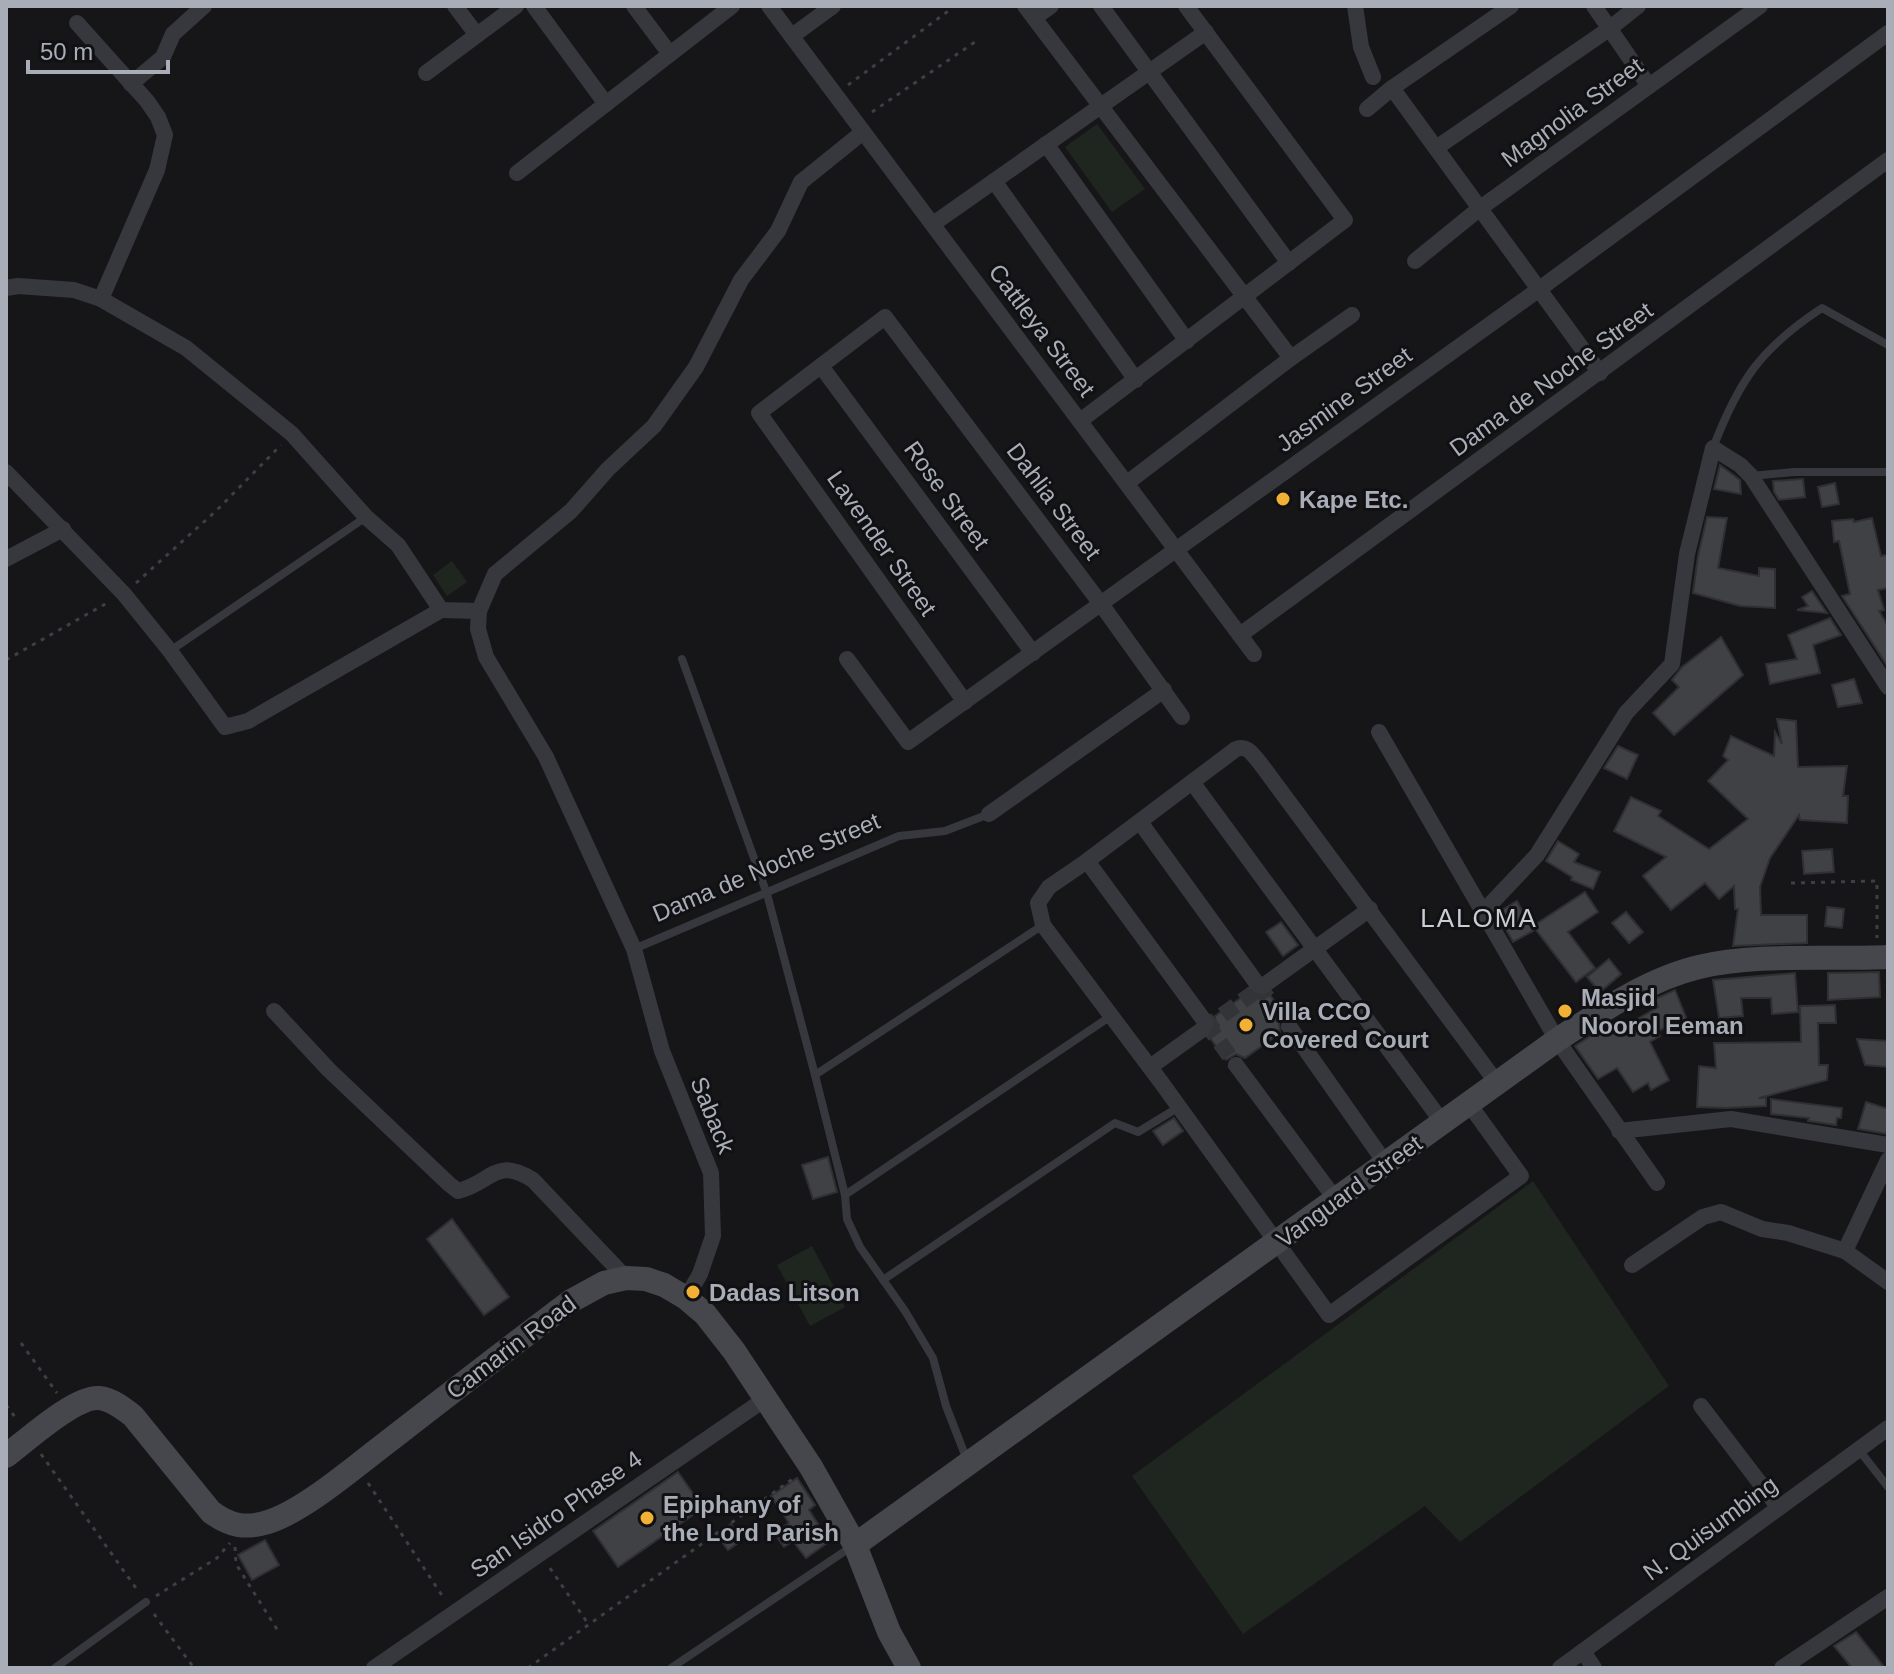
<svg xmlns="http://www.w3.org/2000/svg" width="1894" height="1674" viewBox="0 0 1894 1674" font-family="Arial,sans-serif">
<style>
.green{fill:#1e261f}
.building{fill:#404145;stroke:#303034;stroke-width:2}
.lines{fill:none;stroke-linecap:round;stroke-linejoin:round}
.street-tunnel{stroke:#333438;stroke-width:16;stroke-dasharray:16 8;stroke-linecap:butt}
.path{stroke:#3d3f44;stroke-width:3;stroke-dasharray:4 6;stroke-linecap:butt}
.lane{stroke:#37383d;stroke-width:8}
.street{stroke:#37383d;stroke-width:16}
.secondary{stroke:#45474d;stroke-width:24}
.poi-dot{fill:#f2b134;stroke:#111113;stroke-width:3}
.labels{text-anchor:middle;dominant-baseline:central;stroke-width:6;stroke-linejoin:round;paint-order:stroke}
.street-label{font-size:24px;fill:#a8adb8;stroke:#111113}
.poi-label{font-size:24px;font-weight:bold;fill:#a8adb8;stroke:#111113;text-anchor:start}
.neighbourhood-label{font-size:26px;letter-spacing:2px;fill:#c9ccd4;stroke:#111113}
</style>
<rect width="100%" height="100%" fill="#161618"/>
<!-- green -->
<g class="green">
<polygon points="1097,124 1145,189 1112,212 1065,147"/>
<polygon points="452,561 467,582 447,596 433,575"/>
<polygon points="1533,1181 1669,1386 1460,1542 1425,1506 1243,1634 1132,1476"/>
<polygon points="812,1246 845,1307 810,1326 777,1265"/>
</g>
<!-- building -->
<g class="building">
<polygon points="1720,465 1740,480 1741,494 1714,489"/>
<polygon points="1803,479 1805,497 1779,500 1774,492 1773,481"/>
<polygon points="1835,483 1839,504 1822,507 1818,487"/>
<polygon points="1707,517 1727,518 1718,568 1759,576 1759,568 1775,569 1775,608 1740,606 1693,593 1698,556"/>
<polygon points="1872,518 1881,556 1888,555 1888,588 1878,590 1884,610 1879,611 1888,626 1888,667 1842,596 1850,594 1839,541 1834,542 1832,521 1853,519 1854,522"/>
<polygon points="1812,591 1827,613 1797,610 1808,606 1802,597"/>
<polygon points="1830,618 1841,635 1813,645 1820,673 1770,684 1766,664 1797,659 1788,635"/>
<polygon points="1721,637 1743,675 1674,735 1653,713 1679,687 1672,680 1682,667"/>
<polygon points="1854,679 1862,703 1838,707 1832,685"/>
<polygon points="1777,719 1796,721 1798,767 1847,766 1843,796 1848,796 1847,823 1800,820 1799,815 1770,858 1760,887 1761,915 1807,915 1807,943 1733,946 1738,909 1735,909 1734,886 1719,899 1705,883 1671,910 1643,876 1666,857 1614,831 1631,797 1661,811 1658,816 1709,849 1748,819 1708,781 1728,760 1723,756 1731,736 1774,756 1775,732 1782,744"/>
<polygon points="1618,746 1638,755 1627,779 1604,768"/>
<polygon points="1558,841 1579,854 1574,862 1600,872 1593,889 1571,880 1572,877 1546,861"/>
<polygon points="1832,849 1834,872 1804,874 1802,851"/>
<polygon points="1585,892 1598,912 1568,932 1595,968 1576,982 1533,926"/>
<polygon points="1517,901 1533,931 1513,942 1497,913"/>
<polygon points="1827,907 1844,909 1842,928 1825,926"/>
<polygon points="1626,912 1643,932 1629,943 1612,923"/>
<polygon points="1281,922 1298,945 1283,956 1266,932"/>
<polygon points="1609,959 1621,974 1600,992 1587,977"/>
<polygon points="1879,972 1880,997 1828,1000 1828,973"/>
<polygon points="1795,973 1798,1012 1772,1014 1771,998 1741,998 1743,1016 1719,1018 1713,980"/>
<polygon points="1675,990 1687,1020 1668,1021 1668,1027 1657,1031 1660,1036 1650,1042 1669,1080 1651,1090 1648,1083 1633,1092 1617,1068 1598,1079 1575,1046 1609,1024 1615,1032 1658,1007 1655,999"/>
<polygon points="1249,992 1263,997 1270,995 1285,1016 1279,1022 1280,1033 1245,1058 1236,1054 1226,1060 1210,1038 1216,1027 1215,1016"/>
<polygon points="1835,1005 1836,1023 1818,1023 1819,1065 1828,1065 1827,1080 1759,1098 1766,1098 1766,1106 1726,1108 1697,1107 1699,1066 1716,1068 1714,1043 1801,1042 1800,1006"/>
<polygon points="1857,1039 1888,1041 1888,1067 1865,1065"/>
<polygon points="1771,1099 1842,1108 1841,1118 1837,1118 1836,1125 1808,1121 1809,1118 1771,1114"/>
<polygon points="1866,1102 1888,1109 1888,1134 1858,1129"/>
<polygon points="1174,1118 1183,1131 1163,1145 1153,1131"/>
<polygon points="828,1157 837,1192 813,1199 802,1165"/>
<polygon points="452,1219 509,1297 484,1315 427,1239"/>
<polygon points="678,1472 703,1508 618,1567 593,1531"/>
<polygon points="797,1478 815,1505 809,1510 818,1524 815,1526 827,1543 806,1558 793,1541 784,1547 774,1533 789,1523 771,1496"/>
<polygon points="731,1524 742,1540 728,1550 716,1534"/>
<polygon points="265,1540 279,1565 252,1580 238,1555"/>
<polygon points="1856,1632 1885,1668 1852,1668 1834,1646"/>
</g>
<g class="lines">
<!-- street-tunnel -->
<g class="street-tunnel">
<polyline points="1258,985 1289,1026"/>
<polyline points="1206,1023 1236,1065"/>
<polyline points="1203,1029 1263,986"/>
</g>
<!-- path -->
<g class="path">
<polyline points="848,85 951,9"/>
<polyline points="872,112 975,42"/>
<polyline points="136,583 217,510 281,445"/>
<polyline points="6,660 107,603"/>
<polyline points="1791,883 1877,881 1877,938"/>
<polyline points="21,1343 57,1393"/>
<polyline points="6,1405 18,1421"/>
<polyline points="41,1454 138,1591"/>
<polyline points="368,1483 445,1600"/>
<polyline points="235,1547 236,1564 278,1631"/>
<polyline points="550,1568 589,1625"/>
<polyline points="156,1596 217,1558 230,1543"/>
<polyline points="154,1614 194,1668"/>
<polyline points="528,1668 794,1478"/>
</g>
<!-- lane -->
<g class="lane">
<path d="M1713,448C1739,380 1761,348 1822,308L1888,345"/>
<polyline points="1751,476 1794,472 1888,472"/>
<polyline points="170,651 366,517"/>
<polyline points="682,659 767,894 815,1075 845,1195 847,1219 860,1247 905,1311 933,1358 946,1406 967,1460"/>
<polyline points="634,949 899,836 945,831 989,814"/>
<polyline points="815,1075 1043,925"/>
<polyline points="845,1195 1111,1016"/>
<polyline points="883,1280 1115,1123 1138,1132 1179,1107"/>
<polyline points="1859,1450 1888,1487"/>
<polyline points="55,1668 146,1602"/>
<polyline points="671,1668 851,1547"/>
</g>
<!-- street -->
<g class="street">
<polyline points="455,6 477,35"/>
<polyline points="534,6 606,104"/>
<polyline points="634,6 670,54"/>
<polyline points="769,6 1254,654"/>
<polyline points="1025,6 1291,358"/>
<polyline points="1101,6 1289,263"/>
<polyline points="1355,6 1361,47 1373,77"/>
<polyline points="1594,6 1649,86"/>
<polyline points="1034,18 1051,6"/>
<polyline points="77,23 147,101 158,117 165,135 157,170 101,299"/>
<polyline points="792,36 833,6"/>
<polyline points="426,73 516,6"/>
<polyline points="131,84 163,57 173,34 204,6"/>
<polyline points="1392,88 1600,373"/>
<polyline points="1367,109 1392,88 1511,6"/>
<polyline points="1046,144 1187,341"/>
<polyline points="1436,148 1609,29 1638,6"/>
<polyline points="517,173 732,6"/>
<polyline points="994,181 1136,380"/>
<polyline points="933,224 1206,32"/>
<polyline points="1415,261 1479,209 1760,6"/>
<polyline points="6,288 18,286 74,290 101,299 186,348 292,434 366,517 398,545 441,610 479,611"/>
<polyline points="821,366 1033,653"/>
<polyline points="1080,421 1345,220 1186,6"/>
<polyline points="6,472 124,594 170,651 225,727 248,721 441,610"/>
<polyline points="1127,483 1291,358 1352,315"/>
<polyline points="6,559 63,529"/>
<polyline points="1240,635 1888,160"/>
<polyline points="847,659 908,742 1538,290 1888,33"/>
<polyline points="965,702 759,413 885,317 1101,604 1182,717"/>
<polyline points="1379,732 1557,1040 1657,1183"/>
<polyline points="1192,782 1443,1123"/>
<polyline points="989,814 1164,690"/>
<polyline points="1140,822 1258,985"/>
<polyline points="1087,861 1206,1023"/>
<polyline points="1483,912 1537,855 1626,713 1672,664 1687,554 1713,448 1740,465 1751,476 1888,687"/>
<polyline points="1263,986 1370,909"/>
<path d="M274,1011L329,1070L449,1184L458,1191C492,1183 495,1156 533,1180L626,1278"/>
<polyline points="1289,1026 1386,1164"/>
<polyline points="1236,1065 1336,1200"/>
<polyline points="1150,1067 1203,1029"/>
<path d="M1469,1104L1521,1176L1329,1315L1161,1082L1043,925L1038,903L1049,887L1087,861L1236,749C1248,745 1252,754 1260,763L1497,1083"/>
<polyline points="1619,1131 1731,1119 1888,1145"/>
<polyline points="1888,1160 1845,1251 1888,1282"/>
<polyline points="1632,1265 1703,1217 1721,1212 1762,1229 1788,1233 1845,1251"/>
<polyline points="686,1298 700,1274 713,1236 711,1173 662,1051 634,949 546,757 486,657 478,629 479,611 495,574 571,511 608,469 654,426 696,367 741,280 778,231 801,182 863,132"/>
<polyline points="1701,1406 1779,1508"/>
<polyline points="1583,1651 1594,1668"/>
<polyline points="374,1668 765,1399"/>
<polyline points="1560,1668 1888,1428"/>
<polyline points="1782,1668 1888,1597"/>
</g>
<!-- secondary -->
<g class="secondary">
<path d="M6,1456C26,1441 75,1396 99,1398C111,1399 123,1408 133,1416L211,1512C230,1526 245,1529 268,1522C303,1511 351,1470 381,1447C444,1398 507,1349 571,1301L604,1283L626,1278L646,1279L664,1285L686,1298L705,1314L734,1351L811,1467L855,1545L889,1632L909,1668"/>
<path d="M855,1545L1557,1040C1600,1012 1648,979 1699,967C1757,953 1828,960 1888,957"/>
</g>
</g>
<!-- markers -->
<g class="poi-dot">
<circle cx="1283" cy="499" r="8"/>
<circle cx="1565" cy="1011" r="8"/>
<circle cx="1246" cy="1025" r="8"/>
<circle cx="693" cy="1292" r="8"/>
<circle cx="647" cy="1518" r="8"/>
</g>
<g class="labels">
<!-- street labels -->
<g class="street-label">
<text transform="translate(1572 112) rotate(-36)">Magnolia Street</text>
<text transform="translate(1042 330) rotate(53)">Cattleya Street</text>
<text transform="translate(1551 379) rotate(-36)">Dama de Noche Street</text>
<text transform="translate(1344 399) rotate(-36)">Jasmine Street</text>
<text transform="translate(947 495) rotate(54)">Rose Street</text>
<text transform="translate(1054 501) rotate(53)">Dahlia Street</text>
<text transform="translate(882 543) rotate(55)">Lavender Street</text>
<text transform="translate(766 867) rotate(-23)">Dama de Noche Street</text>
<text transform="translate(713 1115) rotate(68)">Saback</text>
<text transform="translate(1349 1191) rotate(-36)">Vanguard Street</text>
<text transform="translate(511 1347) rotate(-37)">Camarin Road</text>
<text transform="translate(556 1514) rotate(-35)">San Isidro Phase 4</text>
<text transform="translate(1710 1528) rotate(-36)">N. Quisumbing</text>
</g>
<!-- poi labels -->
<g class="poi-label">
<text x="1299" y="499">Kape Etc.</text>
<text x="1581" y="997">Masjid<tspan x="1581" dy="28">Noorol Eeman</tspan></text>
<text x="1262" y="1011">Villa CCO<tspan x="1262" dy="28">Covered Court</tspan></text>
<text x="709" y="1292">Dadas Litson</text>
<text x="663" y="1504">Epiphany of<tspan x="663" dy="28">the Lord Parish</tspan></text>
</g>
<!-- neighbourhood labels -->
<g class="neighbourhood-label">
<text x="1479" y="918">LALOMA</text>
</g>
</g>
<!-- border -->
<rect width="1894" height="1674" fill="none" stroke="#a8adb8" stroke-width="16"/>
<!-- scale -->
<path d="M28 60v12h140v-12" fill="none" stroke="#a8adb8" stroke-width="4"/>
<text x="40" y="60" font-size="24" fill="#a8adb8" stroke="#111113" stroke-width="6" paint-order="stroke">50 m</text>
</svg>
